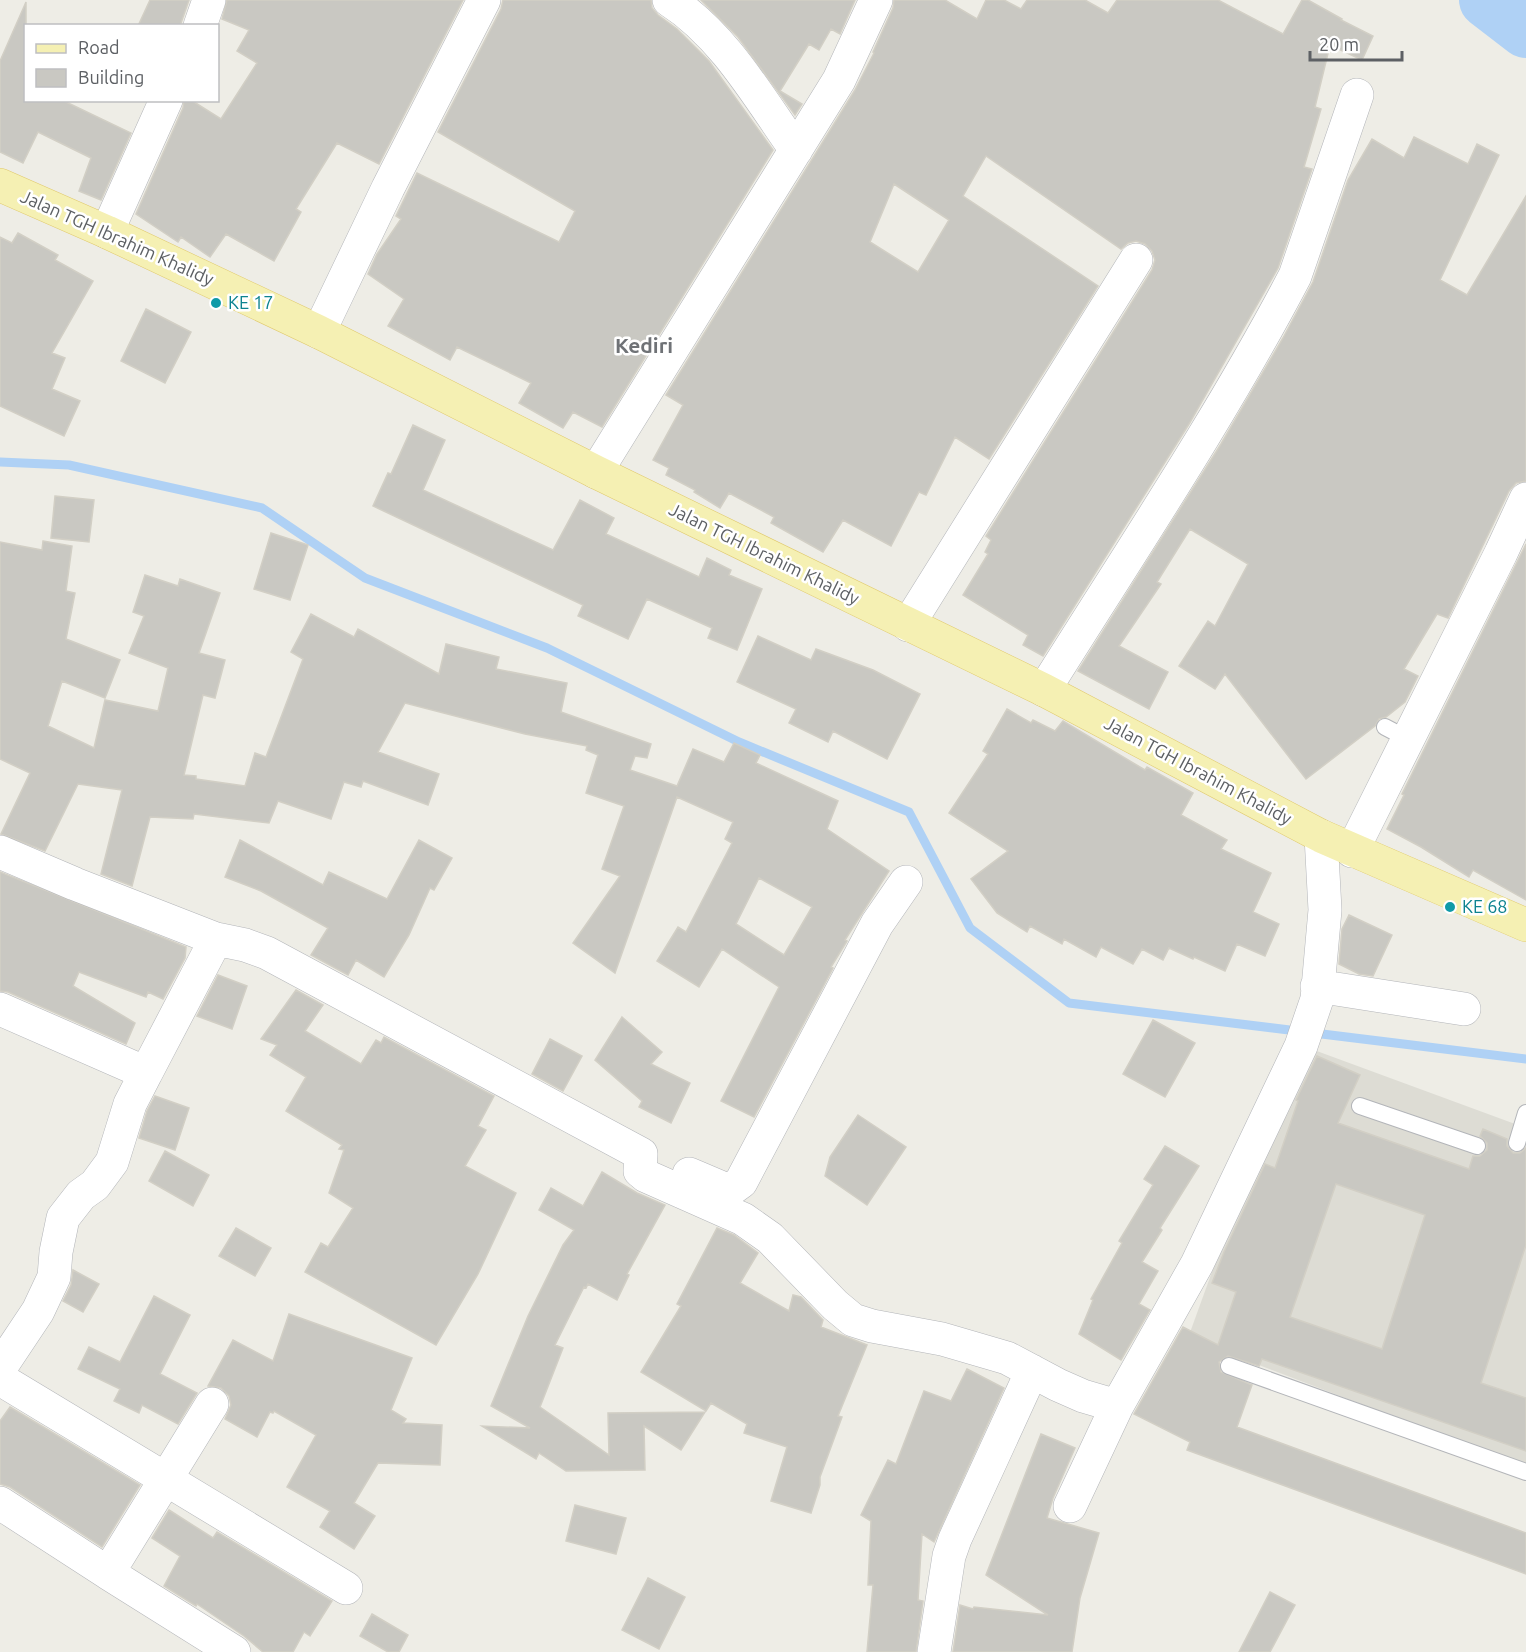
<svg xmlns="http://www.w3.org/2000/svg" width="1526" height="1652" viewBox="0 0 1526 1652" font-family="Ubuntu,sans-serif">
<rect width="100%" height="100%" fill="#eeede6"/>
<path fill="#dddcd4" d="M1295 1043 1526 1128V1467L1188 1338Z"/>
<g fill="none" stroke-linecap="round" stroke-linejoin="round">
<path stroke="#afd1f5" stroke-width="9" d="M0 462 69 465 262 508 365 578 547 648 739 742 909 812 970 928 1069 1003 1526 1059"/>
<path stroke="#afd1f5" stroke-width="56" d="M1487 0 1526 30"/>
</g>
<path fill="#c9c8c2" stroke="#d2cfc5" stroke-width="1.5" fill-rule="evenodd" d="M150 0H189L180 26H138Z
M227 0H463L379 164 337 143 296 209 301 212 274 261 226 234 210 257 181 237 178 242 136 214 183 108 184 100H191L221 119 257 63 237 51 249 30 222 19Z
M503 0H651L652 8 658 15 677 29 709 61 773 150 602 427 573 412 563 428 519 403 531 383 457 347 450 360 388 326 404 299 368 274 377 254 401 219 396 216 417 173 559 242 575 211 438 132 501 9Z
M701 0H855L840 34 831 29 819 50 809 44 780 91 802 104 795 115 738 37Z
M894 0H945L977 19 986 0H1004L1021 9 1027 0H1085L1108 13 1117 0H1218L1283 34 1302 0H1308L1342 19 1341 20 1373 36 1362 60 1330 45 1315 107 1321 109 1304 167 1312 169 1278 268 1189 424 1043 656 1023 645 1028 635 963 595 988 554 985 552 991 540 986 536 1152 270 1155 260 1152 251 1145 244 1136 241 1128 243 1121 249 986 156 963 196 1098 286 989 459 955 437 926 495 919 492 891 546 843 520 823 552 771 523 774 517 729 493 720 508 694 492 695 490 666 475 669 468 653 460 683 405 666 395 855 90 874 53 873 52 893 8ZM894 184 949 220 918 272 870 242Z
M26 2V100H62L131 133 101 200 79 191 91 158 38 132 23 163 0 152V61Z
M1414 137 1468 164 1477 144 1499 155 1440 280 1467 295 1526 196V481L1516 483 1509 491 1448 618 1437 614 1404 669 1418 676 1405 702 1386 717 1379 719 1375 726 1306 779 1225 674 1215 689 1179 666 1208 621 1215 626 1248 564 1190 529 1157 582 1161 584 1119 646 1168 672 1149 709 1078 671 1221 444 1283 338 1313 282 1348 180 1372 139 1404 158Z
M18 233 58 255 55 260 93 281 52 353 65 358 52 389 80 401 64 436 0 406V237L12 243Z
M146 309 191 332 165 383 121 361Z
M413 425 445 440 423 490 553 550 580 500 614 518 606 534 699 577 707 558 731 570 729 575 762 589 737 650 708 638 712 628 647 599 628 639 578 616 583 605 373 506 388 473 391 474Z
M55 496 94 500 89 542 51 538Z
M271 533 308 545 290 600 254 589Z
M43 541 72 546 66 591 75 593 66 639 120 660 105 698 62 681 48 726 94 748 105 700 158 711 168 668 129 653 144 616 133 612 145 575 178 586 180 579 220 593 199 653 225 660 215 698 203 695 184 775 196 776V779L245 786 255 753 266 757 303 659 291 652 311 614 354 637 358 629 439 674 446 644 499 657 496 669 567 683 561 712 651 744 647 758 635 756 630 770 677 786 693 749 724 762 734 743 760 755 756 763 838 801 827 829 889 871 845 940 847 941 831 967 833 968 754 1117 721 1101 779 987 722 949 699 987 657 961 678 927 686 932 732 843 725 839 733 822 677 797 615 973 573 943 620 876 602 869 624 806 586 793 598 755 586 750 587 746 525 734 405 703 378 752 439 774 428 805 363 781 361 787 344 782 331 819 278 801 269 823 194 814 193 819 150 817 132 886 101 874 122 790 78 784 45 851 1 834 30 773 0 759V542L42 550ZM759 878 812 907 784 955 736 924Z
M1526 544V900L1473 870 1469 877 1421 847 1387 829 1404 795 1402 794Z
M758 636 811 660 816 649 873 670 920 694 887 759 833 731 828 742 789 723 796 709 737 682Z
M1007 709 1031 723 1033 720 1055 731 1063 721 1145 770 1147 767 1193 793 1181 815 1227 840 1221 849 1271 873 1253 912 1279 924 1265 956 1237 944 1225 971 1194 957 1193 959 1169 948 1163 960 1142 949 1133 964 1101 947 1096 957 1064 939 1062 944 1030 926 1027 932 997 913 971 879 1008 851 949 813 988 754 983 751Z
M240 840 323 885 329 872 387 899 419 840 452 858 434 890 430 888 409 935 384 977 356 960 348 975 311 955 328 928 261 891 225 877Z
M0 872 186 947 185 958 163 999 148 992 146 997 79 972 73 986 135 1023 126 1044 8 992 0 991Z
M1349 915 1392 935 1373 976 1359 974 1339 964 1342 929Z
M218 975 247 986 232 1029 197 1016Z
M296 990 323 1005 305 1031 361 1064 376 1040 381 1043 384 1037 494 1096 478 1126 486 1130 465 1166 516 1193 478 1274 436 1345 305 1272 321 1243 328 1247 353 1208 329 1193 344 1150 339 1149 342 1145 286 1111 306 1077 270 1055 277 1045 261 1039Z
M622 1017 662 1052 651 1064 690 1083 671 1123 639 1107 642 1101 595 1060Z
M1153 1020 1195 1043 1165 1097 1123 1074Z
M550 1039 582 1056 563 1091 532 1074Z
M1317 1056 1360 1075 1338 1123 1469 1169 1473 1156H1480L1487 1150V1143L1480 1136 1483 1129 1507 1139V1146L1513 1153H1520L1526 1148V1245L1481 1383 1526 1398V1451L1262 1359 1259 1366 1228 1356 1219 1362 1221 1372 1252 1385 1237 1427 1526 1533V1574L1187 1450 1190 1442 1134 1414 1183 1327 1218 1345 1236 1292 1212 1283 1224 1252 1265 1164 1275 1168 1298 1101 1296 1100ZM1336 1184 1425 1215 1382 1349 1290 1317Z
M155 1096 189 1108 175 1150 139 1138 147 1111Z
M858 1115 906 1147 867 1205 825 1176 830 1157Z
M1165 1146 1199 1166 1160 1228 1162 1230 1142 1262 1158 1271 1139 1304 1150 1310 1121 1360 1079 1334 1093 1300 1091 1299 1122 1243 1119 1241 1153 1185 1144 1179Z
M165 1151 209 1175 193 1206 149 1181Z
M602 1172 637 1193 665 1205 627 1274 629 1275 617 1300 588 1284 586 1288 584 1287 555 1345 563 1348 540 1407 609 1455 608 1413 705 1412 681 1450 644 1426 645 1470 566 1471 539 1453 536 1459 482 1426 530 1428 491 1406 528 1316 563 1245 574 1230 539 1210 551 1188 583 1206Z
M236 1228 271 1248 255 1276 219 1256Z
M717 1228 734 1235 758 1253 740 1283 789 1311 793 1295 801 1297 823 1320 821 1327 867 1345 838 1416 842 1417 820 1477V1485L811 1513 771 1501 787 1447 744 1433 747 1424 711 1403 706 1411 641 1372 681 1306 677 1304Z
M73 1270 99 1284 83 1312 63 1301 71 1285Z
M154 1296 190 1315 160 1374 197 1393 178 1424 142 1405 139 1413 114 1401 120 1389 78 1369 89 1347 120 1362Z
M289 1314 412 1358 391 1410 406 1419 403 1423 442 1425 440 1465 378 1463 354 1503 375 1516 354 1549 320 1527 330 1511 287 1487 316 1435 274 1411 273 1413 270 1412 257 1437 225 1419 231 1405 229 1396 221 1388 208 1386 233 1340 273 1361Z
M967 1369 1004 1388 934 1542 922 1534 918 1600 923 1601 916 1652H867L873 1585H868L871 1521 861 1515 888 1460 896 1464 924 1391 951 1401Z
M10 1407 140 1485 102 1547 10 1487 0 1484V1421Z
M1041 1434 1075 1448 1053 1498 1047 1518 1099 1533 1080 1598 1072 1652H953L960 1605 973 1609 974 1607 1048 1615 986 1575Z
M575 1505 626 1518 616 1554 566 1541Z
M169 1510 213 1538 217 1532 332 1601 310 1636 304 1632 293 1652H263L244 1636 197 1604 196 1606 164 1586 180 1556 152 1538Z
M648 1578 685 1597 659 1649 622 1630Z
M1270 1592 1295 1605 1270 1652H1239Z
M372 1614 408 1635 399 1652H388L360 1636Z"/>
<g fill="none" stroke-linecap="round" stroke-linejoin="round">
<g stroke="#b3b5b9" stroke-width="18">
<path id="service" d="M1385 727 1408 739
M1360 1106 1477 1146
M1517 1143 1526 1113
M1229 1366 1526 1472"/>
</g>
<g stroke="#b3b5b9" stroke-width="34">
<path id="minor" d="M669 0C724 35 759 98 796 150
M200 26 209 0
M107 232 166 100
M319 332 388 188 484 0
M596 472 839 80 876 0
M908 625 1136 260
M1044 690C1129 554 1220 419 1295 276L1357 95
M1352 851 1501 553 1526 499
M0 852 75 884 216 939 245 945 267 953 641 1154 640 1171 646 1176 743 1219 770 1238 835 1305 853 1320 872 1326 942 1339 1007 1358 1058 1385 1083 1396 1117 1406 1197 1264 1301 1046 1317 999 1325 910 1321 836
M1317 986 1464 1009
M0 1009 146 1073 216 939
M689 1174 722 1188 730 1190 741 1182 877 924 906 882
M0 1368 38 1311 54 1277 56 1252 63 1218 81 1195 95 1185 112 1162 130 1104 146 1073
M0 1379 346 1588
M212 1404 108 1573 234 1652
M0 1503 108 1573
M1070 1506 1117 1406
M934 1652 949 1556 955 1539 1032 1371"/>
</g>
<g stroke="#e0c96c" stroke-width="34">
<path id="primary" d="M0 185 107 232 319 332 596 472 1044 690 1321 836 1526 925"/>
</g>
<use href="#service" stroke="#fff" stroke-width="16"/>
<use href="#minor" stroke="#fff" stroke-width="33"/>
<use href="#primary" stroke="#f5f0b3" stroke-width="33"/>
</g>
<g fill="#0f9aa8" stroke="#fff" stroke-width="2">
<circle cx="216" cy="303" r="6"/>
<circle cx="1450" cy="907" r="6"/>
</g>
<g text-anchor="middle" stroke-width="5" stroke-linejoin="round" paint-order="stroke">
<g font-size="18" fill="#5d6064" stroke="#fff">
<text transform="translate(117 238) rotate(24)" y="6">Jalan TGH Ibrahim Khalidy</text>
<text transform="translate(764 554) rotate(26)" y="6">Jalan TGH Ibrahim Khalidy</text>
<text transform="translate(1198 771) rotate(28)" y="6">Jalan TGH Ibrahim Khalidy</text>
</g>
<g font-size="18" fill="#0d838f" stroke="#fff" text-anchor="start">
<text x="228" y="309">KE 17</text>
<text x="1462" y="913">KE 68</text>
</g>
<g font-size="21" font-weight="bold" fill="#6f7276" stroke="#fff">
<text x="644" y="353">Kediri</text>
</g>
</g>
<rect x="24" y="24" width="195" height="78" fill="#ffffff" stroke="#bebfc1" stroke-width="1.5"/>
<rect x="36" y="44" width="30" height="9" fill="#f5f0b3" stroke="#bebfc1" stroke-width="1.5"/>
<text x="78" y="54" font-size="18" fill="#5d6064">Road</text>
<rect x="36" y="69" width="30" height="18" fill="#c9c8c2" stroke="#bebfc1" stroke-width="1.5"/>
<text x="78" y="84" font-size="18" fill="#5d6064">Building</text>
<path d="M1310 51v9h92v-9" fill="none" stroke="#5d6064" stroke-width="3"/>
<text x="1319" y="51" font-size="18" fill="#5d6064" stroke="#ffffff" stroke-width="4.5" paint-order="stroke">20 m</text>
</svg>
